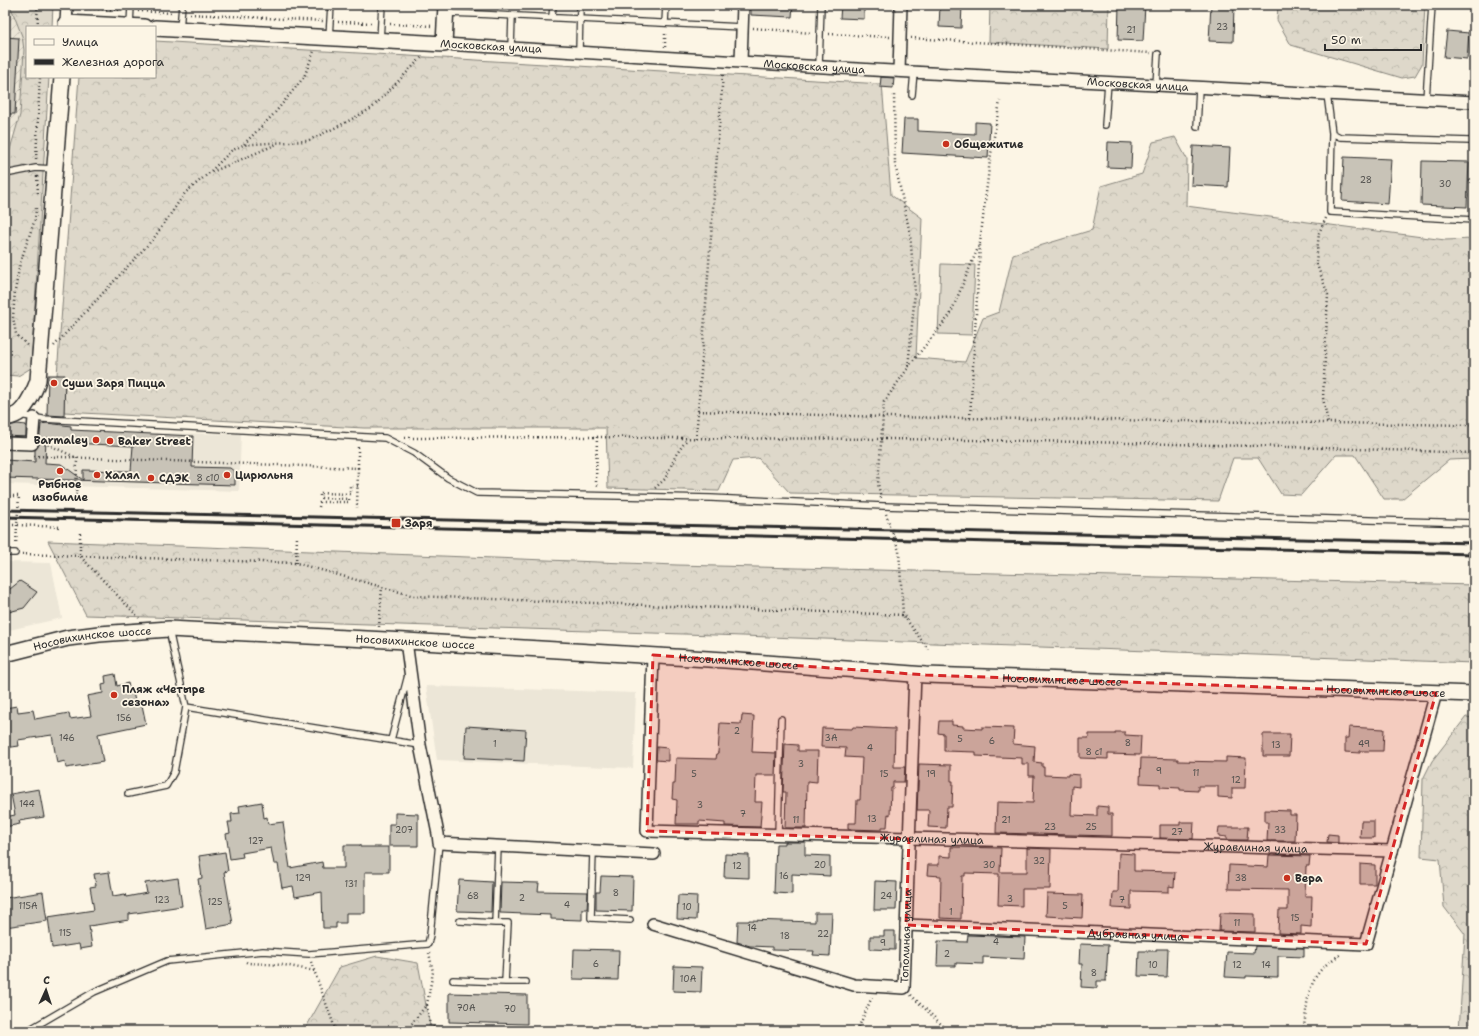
<svg xmlns="http://www.w3.org/2000/svg" width="1479" height="1036" viewBox="0 0 1479 1036" font-family="'Shantell Sans',sans-serif">
<defs>
<pattern id="industrial-furrows" width="10" height="10" patternUnits="userSpaceOnUse"><rect width="10" height="10" fill="#ece6d7"/><path d="M-1 1l2-2M0 10L10 0M9 11l2-2" fill="none" stroke="#cbc5b9"/></pattern>
<pattern id="forest-crowns" width="20" height="18" patternUnits="userSpaceOnUse"><rect width="20" height="18" fill="#ded8ca"/><path d="M2 6a3 3 0 1 1 6 0M12 15a3 3 0 1 1 6 0" fill="none" stroke="#bfbaae"/></pattern>
</defs>
<rect width="100%" height="100%" fill="#fcf5e5"/>
<filter id="ink" filterUnits="userSpaceOnUse"><feTurbulence type="fractalNoise" baseFrequency=".025" numOctaves="2"/><feDisplacementMap in="SourceGraphic" scale="8" xChannelSelector="R" yChannelSelector="G"/><feConvolveMatrix kernelMatrix="1 2 1 2 8 2 1 2 1" color-interpolation-filters="sRGB"/></filter>
<g filter="url(#ink)">
<path fill="#ece6d7" d="M5 431 241 434 239 491 5 484Z
M5 562 51 563 62 618 5 631Z
M426 686 636 693 633 768 437 760Z"/>
<path fill="url(#industrial-furrows)" d="M5 7 30 9 27 27V77L25 134 5 132Z"/>
<path fill="#ded8ca" stroke="#84827a" d="M941 264 975 265 972 335 938 334Z"/>
<path fill="url(#forest-crowns)" stroke="#84827a" d="M10 5H53L52 27H27V77H49L31 368 18 376 5 375V211L8 194V156L20 115 24 50 22 36Z
M990 5H1109L1108 49 989 42Z
M1278 5H1425L1422 64 1415 76 1402 78 1291 45 1277 20Z
M155 41 882 84 891 195 922 218 916 358 965 362 983 318 999 312 1013 254 1092 230 1101 186 1142 174 1153 142 1175 137 1187 159 1186 206 1445 240 1474 239V459L1449 460 1402 499H1384L1355 455H1336L1301 495 1281 494 1258 458H1233L1218 501 790 493 758 458 733 460 719 491 608 488 606 428H364L64 412 65 376 57 375 79 77H155Z
M48 541 677 565 1474 585V663L715 635 86 615Z
M1466 717 1474 718V1031H1459L1465 934 1444 907 1440 859 1421 857 1423 779 1432 761Z
M377 956 418 963 430 1026 625 1030V1031H304L340 967Z"/>
<path fill="#c8c3b7" stroke="#2b2b2b" fill-rule="evenodd" d="M751 5H793L792 17 751 15Z
M841 5H864V19L840 18Z
M940 5H962L961 28 939 27Z
M1119 5H1145L1143 41 1118 40Z
M1211 5H1234L1233 42 1209 41Z
M1447 31 1469 33 1467 59 1444 57Z
M5 37 19 38 15 114H5Z
M881 77 894 78 893 88 880 87Z
M904 119H918V131L975 134V122L990 123 988 158 902 153Z
M1108 142 1132 143 1131 168 1107 167Z
M1193 146 1230 148 1228 187 1191 185Z
M1344 157 1391 159 1388 204 1342 201Z
M1422 161 1469 162 1467 207 1421 205Z
M48 375H65L64 416 47 415Z
M47 423 71 426V430L193 436 192 467 230 468 235 472V485L5 478V460L35 462V450L39 445 41 424ZM46 438 70 439V443L133 446 131 471 83 470V480L61 464 45 463Z
M17 424 26 425V437L5 436V427Z
M20 581 37 592 24 608 5 613V590L10 589Z
M115 674 117 686 128 683 130 692H133L136 706 142 705 146 724 98 734 103 762 66 768 65 761 57 763 52 735 18 740 19 746 5 748V708L17 706 18 712 33 710 35 719 69 713 70 719 91 716 87 696 103 693 102 685 106 684 105 676Z
M742 715 754 716 752 752 776 753 775 775H756L755 802H762L760 827 725 826V823L699 821V824H676L677 800 672 799 673 784H675L676 758 716 759 717 753H718L720 723 741 724Z
M939 721H952V725L963 726V728L982 729V727L1014 728 1013 744 1035 746 1034 762 1042 763V767H1044V775L1068 776V774L1079 775V787L1072 786 1071 815 1097 816V806L1108 807V814H1112V836L996 833 997 802 1033 803 1034 776H1029V764H1022V758L976 756V752L944 751V734L938 733Z
M466 726 526 730 524 761 464 758Z
M853 727 895 729 894 767H905L904 782H893V788H891L890 815 888 814 887 827H882V830L848 829V823H856L857 800H860L862 758 845 757 846 748 821 747 822 728 852 729Z
M1349 727 1384 729 1383 751H1360V753L1345 752V738H1348Z
M1115 732H1125V735L1141 736 1140 755 1108 754V759L1080 758V738H1089V734H1115Z
M1263 734H1290L1289 756H1263Z
M785 744 798 745V751H818L817 782 807 781 806 828H785L786 792H783Z
M657 747 668 748V761L656 760Z
M1226 757 1246 758 1245 788H1232V798L1218 797V786H1198V791L1180 790V788L1160 787V784L1140 783 1141 758 1178 759V761L1226 762Z
M919 764 951 765V781H953L952 807H947L946 828 928 827 929 810H917Z
M39 789 44 817 19 821 20 824 5 827V817L15 815 11 794Z
M262 802 264 818 267 817 268 824 283 822 290 868 322 862 323 868H344V845H360V847H389V872H365V913H346V923H336V928H323L322 892 295 897 293 886 282 888 278 864H274L271 848 242 853 243 857 230 859 226 834 230 833 228 822H232L231 814 240 813 239 806Z
M1265 810 1290 811V815H1296L1295 841H1267L1268 822H1265Z
M395 813 418 814V846H389V824H395Z
M1361 821H1374V838H1360Z
M1180 822H1194L1193 839 1160 838V825H1180Z
M1219 827H1248L1247 840H1227V837L1218 836Z
M1328 834 1338 835V843L1327 842Z
M785 842H805V855L830 856V876L792 874V894L774 893 776 844H785Z
M951 847 1001 848 1000 872H1027V848L1051 849 1050 889H1022V906L998 905 999 874 965 873V876H962L961 919 940 918 941 876 927 875 928 865H939V856L951 857Z
M225 852 228 871 224 872 233 924 206 929 198 879 202 878 199 856Z
M1119 853 1134 854V871L1175 872 1174 887 1169 886V892L1131 891V909L1112 908 1113 892H1118Z
M725 854 749 855V878L724 877Z
M1269 855 1310 856 1309 866H1306L1305 896H1312L1311 927 1301 926V934L1278 933 1279 910H1288V890L1228 889 1229 865 1268 867Z
M1360 864 1375 865V884H1360Z
M109 872 113 896 125 894 126 897 147 893 145 883 178 878 182 906 129 914V920L89 926 92 947 80 949 79 944 52 948 48 917 94 910 90 887 96 886 94 874Z
M601 876 633 877 632 911 596 910V892H600Z
M459 880 492 882 491 912 457 911Z
M875 881 897 882 896 910H874Z
M501 882 539 883 538 891 588 892 587 909H582V920L551 919V915L500 913Z
M43 892 47 921 5 927V898Z
M1047 894 1083 895 1082 918 1046 916Z
M678 895 697 896 696 920 677 919Z
M815 913H832L830 956 813 955 814 951 772 950V947L750 946 737 942 738 921H749V920L815 922Z
M1220 913 1255 914V932L1219 931Z
M884 931H895V950L870 949V936H884Z
M968 935 1025 937 1024 959 983 957V964L956 963V966H937L938 941 967 942Z
M1080 944 1108 945 1106 981H1097V988L1081 987 1082 964H1079Z
M1255 946 1304 948V957L1278 956V977L1246 976V978L1225 977 1227 952 1254 953Z
M574 949 619 950 618 980 573 979Z
M1156 949H1168L1167 977 1138 976 1139 951H1156Z
M674 966 702 967 701 992 673 991Z
M449 993 527 995V1024L449 1022Z"/>
<g fill="none" stroke-linecap="round" stroke-linejoin="round">
<g stroke="#2b2b2b" stroke-width="8">
<path id="lane" d="M446 13 476 14 742 27
M552 18 553 5
M665 23 666 5
M130 26 131 5
M180 29 182 5
M329 37 331 5
M380 40 382 5
M511 48 512 16
M579 52 580 5
M819 66 821 5
M1156 85 1158 54
M1327 94 1332 133 1340 137 1470 141 1474 139
M912 95 914 72
M1426 100 1432 5
M1105 125 1108 82
M1197 127 1199 88
M1332 133 1330 212 1474 220
M5 174 36 168 54 169
M19 415 43 419 385 438 414 453 448 478 477 493 711 498 883 506 1474 523
M5 553H15
M169 630 186 707 420 745
M391 740 408 675
M128 794 166 786 174 772 186 707
M778 835 781 719
M593 852 591 918 630 920
M460 921 495 923
M453 980 505 982 508 923H495L498 847
M505 982H526
M27 1031 94 992 167 961 263 951 309 954 428 944 430 935 439 843"/>
</g>
<g stroke="#2b2b2b" stroke-width="14">
<g id="street">
<path d="M66 23 67 5"/>
<path id="s1" d="M444 44 874 70 1474 102"/>
<path d="M741 61 743 5"/>
<path d="M899 71 901 5"/>
<path d="M5 443 32 444 34 418"/>
<path d="M406 641 420 745 438 834 439 843 654 854"/>
<path id="s2" d="M653 655 647 831 1392 851"/>
<path id="s3" d="M653 924 854 985 904 988 915 673"/>
<path id="s4" d="M906 925 1366 944 1436 693"/>
</g>
</g>
<g stroke="#2b2b2b" stroke-width="18">
<g id="secondary">
<path d="M66 27V23L144 27"/>
<path d="M155 28 444 44 446 5"/>
<path d="M5 418C10 417 16 416 20 412 27 406 36 388 38 380L62 77"/>
<path id="s5" d="M5 654 68 638 99 634 169 629 406 641 725 660 926 675 1474 694"/>
</g>
</g>
<path stroke="#2b2b2b" stroke-width="2.5" stroke-dasharray="1 3" stroke-linecap="butt" d="M37 5 38 27
M78 8 123 10
M138 11 173 13
M190 14 323 21
M338 22 373 23
M390 24 433 26
M753 28 812 33
M829 34 890 37
M911 38 1151 53
M665 47V32
M244 144 274 114 304 77 314 51
M36 159 40 77
M212 172 277 144
M37 176 38 193
M1326 218 1319 233 1316 262 1328 295 1323 398 1328 423
M27 345 16 334 13 317 15 291 20 263 35 219 36 208
M54 346 154 238 185 193 209 173 231 151 243 145 253 144 307 141 341 125 372 108 422 57
M908 367 950 315 980 243 990 160 1000 101
M698 411 883 417 1474 425
M970 418 980 245
M597 437C693 439 788 438 884 439 1081 441 1277 446 1474 453
M405 438 597 437 596 482 599 487
M696 439 723 73
M44 444H47L77 458 76 501
M34 456 358 468 357 508
M358 468V445
M655 488 665 479 676 455 687 439
M5 496H19L17 525 61 527
M881 498 878 484 884 402 908 368 915 292 910 234 895 164 894 93
M319 507 320 502H349V499L320 498V493L350 494V486H358
M886 514 899 551 903 615
M5 525H17L16 545
M80 533V556L139 618
M22 554 296 563 414 596 903 615 928 649
M296 563 297 537
M379 627 382 587
M246 962 248 963 284 965 315 971
M311 962 336 1031
M911 995 943 1026 950 1031
M427 1005 430 1026 444 1031
M409 1031 410 1026 427 1004 433 972 429 953
M857 1031 872 997
M1302 1031 1304 1026C1306 1014 1307 995 1312 985 1316 972 1329 961 1340 955"/>
<use href="#lane" stroke="#fcf5e5" stroke-width="5.5"/>
<use href="#street" stroke="#fcf5e5" stroke-width="11"/>
<use href="#secondary" stroke="#fcf5e5" stroke-width="15"/>
<path stroke="#2b2b2b" stroke-width="3" d="M5 510 1474 543
M5 517 1474 554"/>
</g>
</g>
<path fill="#d62828" fill-opacity="0.2" stroke="#d62828" stroke-width="3" stroke-dasharray="8 5" stroke-linejoin="round" d="M653 655 926 675 1436 693 1366 944 906 925 909 839 647 831Z"/>
<g fill="#c8321e" stroke="#fcf5e5" stroke-width="1.5">
<circle cx="946" cy="144" r="4"/>
<circle cx="54" cy="383" r="4"/>
<circle cx="96" cy="440" r="4"/>
<circle cx="110" cy="441" r="4"/>
<circle cx="60" cy="471" r="4"/>
<circle cx="97" cy="475" r="4"/>
<circle cx="227" cy="475" r="4"/>
<circle cx="151" cy="478" r="4"/>
<rect x="391" y="518" width="10" height="10" rx="2"/>
<circle cx="114" cy="695" r="4"/>
<circle cx="1287" cy="878" r="4"/>
</g>
<g text-anchor="middle" stroke-width="3.5" stroke-linejoin="round" paint-order="stroke">
<g font-size="9" fill="#52514e">
<text x="1222" y="30">23</text>
<text x="1131" y="33">21</text>
<text x="1366" y="183">28</text>
<text x="1445" y="187">30</text>
<text x="208" y="481">8 с10</text>
<text x="124" y="721">156</text>
<text x="737" y="734">2</text>
<text x="67" y="741">146</text>
<text x="831" y="741">3А</text>
<text x="960" y="742">5</text>
<text x="992" y="744">6</text>
<text x="1128" y="746">8</text>
<text x="495" y="747">1</text>
<text x="1364" y="747">49</text>
<text x="1276" y="748">13</text>
<text x="870" y="751">4</text>
<text x="1094" y="755">8 с1</text>
<text x="801" y="767">3</text>
<text x="1159" y="774">9</text>
<text x="1196" y="776">11</text>
<text x="694" y="777">5</text>
<text x="884" y="777">15</text>
<text x="931" y="777">19</text>
<text x="1236" y="783">12</text>
<text x="27" y="807">144</text>
<text x="700" y="808">3</text>
<text x="743" y="817">7</text>
<text x="872" y="822">13</text>
<text x="796" y="823">11</text>
<text x="1006" y="823">21</text>
<text x="1050" y="830">23</text>
<text x="1091" y="830">25</text>
<text x="404" y="833">207</text>
<text x="1280" y="833">33</text>
<text x="1177" y="835">27</text>
<text x="256" y="844">127</text>
<text x="1039" y="864">32</text>
<text x="820" y="868">20</text>
<text x="989" y="868">30</text>
<text x="737" y="869">12</text>
<text x="784" y="879">16</text>
<text x="303" y="881">129</text>
<text x="1241" y="881">38</text>
<text x="351" y="887">131</text>
<text x="616" y="896">8</text>
<text x="473" y="899">68</text>
<text x="886" y="899">24</text>
<text x="522" y="901">2</text>
<text x="1010" y="902">3</text>
<text x="162" y="903">123</text>
<text x="1122" y="903">7</text>
<text x="215" y="905">125</text>
<text x="567" y="908">4</text>
<text x="28" y="909">115А</text>
<text x="1065" y="909">5</text>
<text x="687" y="910">10</text>
<text x="951" y="915">1</text>
<text x="1295" y="921">15</text>
<text x="1237" y="926">11</text>
<text x="752" y="931">14</text>
<text x="65" y="936">115</text>
<text x="823" y="937">22</text>
<text x="785" y="939">18</text>
<text x="996" y="945">4</text>
<text x="883" y="946">9</text>
<text x="947" y="957">2</text>
<text x="596" y="967">6</text>
<text x="1153" y="968">10</text>
<text x="1237" y="968">12</text>
<text x="1266" y="968">14</text>
<text x="1094" y="976">8</text>
<text x="688" y="982">10А</text>
<text x="466" y="1011">70А</text>
<text x="510" y="1012">70</text>
</g>
<g font-size="11" fill="#2b2b2b" stroke="#fcf5e5">
<text transform="translate(491 46) rotate(3)" y="4">Московская улица</text>
<text dy="4" stroke="none"><textPath href="#s1" startOffset="371">Московская улица</textPath></text>
<text dy="4" stroke="none"><textPath href="#s1" startOffset="695">Московская улица</textPath></text>
<text dy="4" stroke="none"><textPath href="#s5" startOffset="89">Носовихинское шоссе</textPath></text>
<text dy="4" stroke="none"><textPath href="#s5" startOffset="413">Носовихинское шоссе</textPath></text>
<text dy="4" stroke="none"><textPath href="#s5" startOffset="737">Носовихинское шоссе</textPath></text>
<text dy="4" stroke="none"><textPath href="#s5" startOffset="1061">Носовихинское шоссе</textPath></text>
<text dy="4" stroke="none"><textPath href="#s5" startOffset="1385">Носовихинское шоссе</textPath></text>
<text dy="4" stroke="none"><textPath href="#s2" startOffset="461">Журавлиная улица</textPath></text>
<text dy="4" stroke="none"><textPath href="#s2" startOffset="785">Журавлиная улица</textPath></text>
<text dy="4" stroke="none"><textPath href="#s4" startOffset="230">Дубравная улица</textPath></text>
<text dy="4" stroke="none"><textPath href="#s3" startOffset="312">Тополиная улица</textPath></text>
</g>
<g font-size="11" font-weight="bold" fill="#2b2b2b" stroke="#fcf5e5" text-anchor="start">
<text x="954" y="148">Общежитие</text>
<text x="62" y="387">Суши Заря Пицца</text>
<text x="88" y="444" text-anchor="end">Barmaley</text>
<text x="118" y="445">Baker Street</text>
<text x="105" y="479">Халял</text>
<text x="235" y="479">Цирюльня</text>
<text x="159" y="482">СДЭК</text>
<text x="60" y="488" text-anchor="middle">Рыбное<tspan x="60" dy="13">изобилие</tspan></text>
<text x="405" y="527">Заря</text>
<text x="122" y="693">Пляж «Четыре<tspan x="122" dy="13">сезона»</tspan></text>
<text x="1295" y="882">Вера</text>
</g>
</g>
<rect width="1479" height="1036" fill="none" stroke="#fcf5e5" stroke-width="20"/>
<rect x="10" y="10" width="1459" height="1016" fill="none" stroke="#2b2b2b" stroke-width="1.5" filter="url(#ink)"/>
<rect x="26" y="26" width="130" height="52" fill="#fcf5e5" stroke="#a8a49b"/>
<rect x="34" y="39" width="20" height="6" fill="#fcf5e5" stroke="#a8a49b"/>
<text x="62" y="46" font-size="12" fill="#2b2b2b">Улица</text>
<rect x="34" y="59" width="20" height="6" fill="#2b2b2b" stroke="#a8a49b"/>
<text x="62" y="66" font-size="12" fill="#2b2b2b">Железная дорога</text>
<g transform="translate(46 990) rotate(3)" stroke="#fcf5e5" stroke-width="3" paint-order="stroke">
<path d="M0-3L7 15L0 10L-7 15Z" fill="#2b2b2b"/>
<text y="-6" font-size="11" font-weight="bold" text-anchor="middle" fill="#2b2b2b">С</text>
</g>
<path d="M1325 44v6h96v-6" fill="none" stroke="#2b2b2b" stroke-width="2"/>
<text x="1331" y="44" font-size="12" fill="#2b2b2b" stroke="#fcf5e5" stroke-width="3" paint-order="stroke">50 m</text>
</svg>
